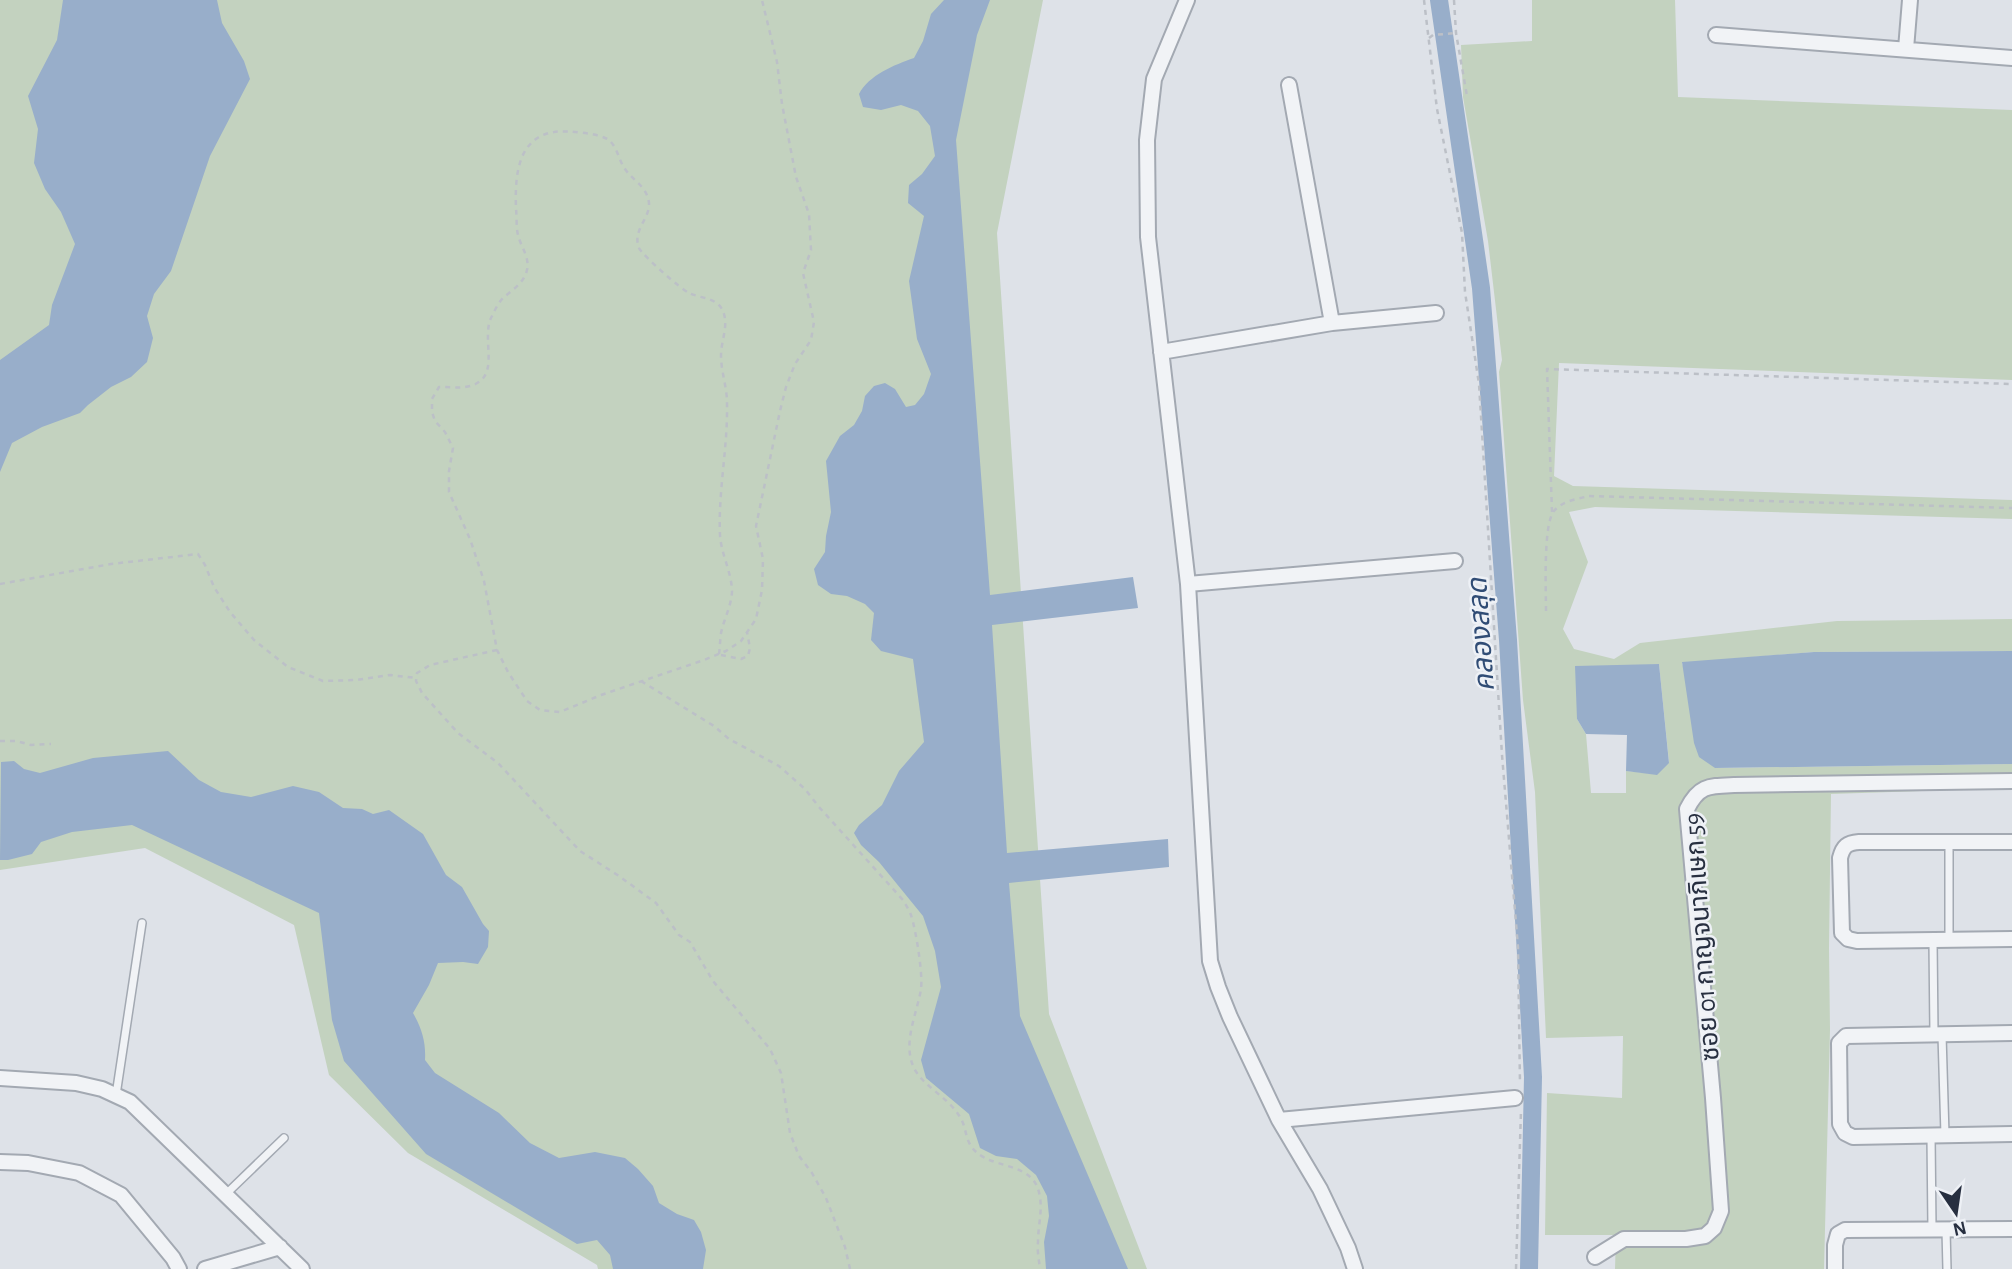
<svg xmlns="http://www.w3.org/2000/svg" width="2012" height="1269" viewBox="0 0 2012 1269" font-family="'Alegreya Sans','Noto Sans Thai',sans-serif">
<rect width="100%" height="100%" fill="#dee2e8"/>
<path fill="#c3d2bf" fill-rule="evenodd" d="M0 0H1043L997 233 1049 1014 1147 1269H598L597 1265 408 1153 329 1075 294 925 145 848 0 870Z
M1532 0H1675L1678 97 2012 110V380L1559 363 1554 476 1573 486 2012 500V519L1595 507 1569 512 1588 562 1563 629 1574 649 1614 659 1640 643 1837 621 2012 619V651L1814 652 1682 663 1715 768 2012 764V788L1831 794 1829 948 1830 1030 1824 1269H1615L1616 1235H1545L1547 1093 1622 1098 1623 1036 1546 1038 1535 792 1523 700 1499 372 1502 360 1488 241 1463 97 1461 45 1532 41ZM1659 664 1669 762 1657 774 1626 771V793H1591L1586 734 1577 719 1642 666Z"/>
<path fill="#98aeca" d="M63 0H217L222 23 244 61 250 79 210 156 171 271 154 294 147 316 153 338 147 362 131 377 111 387 88 405 80 413 42 427 12 443 0 472V360L49 325 52 305 75 244 61 212 45 189 34 163 38 129 28 96 57 40Z
M944 0H990L977 35 956 140 990 595 1133 577 1138 608 992 625 1007 853 1168 839 1169 867 1009 883 1020 1016 1128 1269H1046L1044 1242 1049 1216 1047 1196 1036 1175 1017 1159 996 1156 980 1148 969 1114 926 1078 921 1060 941 987 935 951 923 916 879 862 861 845 854 833 859 825 882 805 899 771 924 742 913 659 881 651 871 640 874 613 865 604 847 596 831 594 818 585 814 569 825 552 826 536 831 512 826 461 840 436 854 425 862 411 865 396 874 386 885 383 895 389 906 407 915 405 924 394 931 374 917 339 909 281 924 216 908 203 909 185 922 174 935 156 930 126 918 111 901 105 881 110 863 107 859 94C869 75 894 65 914 58L923 41 931 14Z
M2012 651V764L1715 768 1699 757 1694 743 1682 662 1814 652Z
M1659 664 1669 763 1657 775 1626 771 1627 735 1586 734 1577 719 1575 666Z
M168 751 199 780 221 792 251 797 293 786 319 792 343 808 362 809 373 814 389 810 423 834 446 875 462 887 483 924 489 931 488 947 478 964 463 962 438 963 429 985 413 1013C422 1029 426 1042 425 1060L435 1073 499 1113 530 1143 559 1158 595 1152 625 1158 638 1169 653 1186 659 1203 677 1214 694 1220 701 1232 706 1250 703 1269H613L610 1255 597 1240 577 1244 426 1154 344 1061 332 1020 319 913 132 825 72 832 41 842 32 854 8 860H0L1 762 14 761 24 769 40 773 93 758Z"/>
<g fill="none" stroke-linecap="round" stroke-linejoin="round">
<path stroke="#98aeca" stroke-width="18" d="M1439 0 1481 288 1508 640 1533 1077 1529 1269"/>
<g stroke="#a3a9b2" stroke-width="10">
<path id="lane" d="M1949 842V939
M1933 941 1934 1034
M1942 1035 1945 1135
M116 1095 142 923
M1931 1136 1932 1229
M225 1195 284 1138
M1946 1230 1947 1269"/>
</g>
<g stroke="#a3a9b2" stroke-width="18">
<path id="street" d="M1187 0 1154 79 1147 140 1148 237 1188 584 1210 961 1218 987 1230 1017 1279 1120 1320 1189 1348 1248 1355 1269
M1716 35 2012 58
M1906 49 1910 0
M1332 323 1436 313
M1161 352 1332 323 1289 85
M1188 584 1455 561
M2012 842H1859C1847 843 1843 846 1840 858L1842 933 1848 939 1857 941 2012 939
M2012 1033 1846 1036 1839 1043 1840 1124 1845 1133 1853 1137 2012 1134
M0 1078 76 1083 102 1089 130 1102 302 1269
M1279 1120 1515 1098
M0 1162 28 1163 79 1173 121 1195 173 1258 179 1269
M1595 1257 1624 1239H1686L1705 1236 1714 1228 1721 1211 1713 1098 1687 809C1699 785 1709 786 1734 785L2012 781
M205 1269 280 1247
M1835 1269V1245L1838 1234 1845 1230 2012 1229"/>
</g>
<path stroke="#bcc0c7" stroke-width="2.5" stroke-dasharray="5 5" stroke-linecap="butt" d="M1424 0 1437 109 1462 233 1465 292 1479 384 1502 755 1518 947 1520 1084
M1454 0 1456 33 1467 96
M1429 38 1433 35 1456 33
M1552 512 1547 369 2012 384
M0 584 111 564 198 554 205 565 214 587 230 612 254 640 288 667 323 681 357 680 390 675 416 678
M1546 611C1546 591 1543 524 1554 511 1562 501 1577 499 1589 496L2012 508
M497 650 430 665 417 673 416 681 422 693 458 733 498 763 580 851 619 876 656 903 679 935 690 942 713 981 770 1049 781 1073 790 1133 799 1156 812 1173 826 1198 845 1247 850 1269
M719 654C720 647 720 640 721 633 724 619 731 607 732 592 732 573 721 554 720 535 718 491 728 447 727 403 727 387 721 371 721 356 721 341 728 328 724 314 719 297 702 299 689 293 682 290 642 255 639 248 632 230 650 219 649 203 647 186 633 181 625 169 619 161 618 149 610 141 602 133 565 130 554 132 516 138 515 179 516 209 517 217 516 227 518 235 521 247 530 258 527 270 524 283 512 290 503 298 498 303 495 310 492 316 479 339 505 381 465 387 457 388 448 387 439 387L432 399V412L435 421 445 432 453 448 449 471V492L470 539 484 581 497 650 508 672 527 701 540 710 560 712 601 695 704 660 726 651 741 641 756 619 762 590 763 559 756 526 780 411 786 387 795 364 811 340 814 322 803 273 811 250 809 214 796 177 782 104 777 62 762 0
M721 655 741 659 748 656 750 648 747 632
M641 681 714 726 729 739 779 766 805 789 819 807 903 900C906 905 909 910 911 915 916 930 923 974 921 989 917 1014 902 1043 914 1068 922 1085 947 1097 958 1114 970 1130 961 1145 985 1158 1003 1167 1031 1167 1038 1189 1044 1207 1038 1224 1038 1242 1037 1251 1039 1260 1040 1269
M0 741H16L31 745 51 744
M1516 1269 1521 1111"/>
<use href="#lane" stroke="#f1f3f6" stroke-width="7"/>
<use href="#street" stroke="#f1f3f6" stroke-width="14"/>
</g>
<g text-anchor="middle" stroke-width="5" stroke-linejoin="round" paint-order="stroke">
<g font-size="26" fill="#272f40" stroke="#eef1f6">
<text transform="translate(1701 937) rotate(-94)" y="9">ซอย 01 กาญจนาภิเษก 59</text>
</g>
<g font-size="28" font-style="italic" fill="#304c75" stroke="#eef1f6">
<text transform="translate(1480 635) rotate(-94)" y="10">คลองสลุด</text>
</g>
</g>
<g transform="translate(1956 1213) rotate(167)" stroke="#eef1f6" stroke-width="5" paint-order="stroke">
<path d="M0-5L12 26L0 18L-12 26Z" fill="#272f40"/>
<text y="-10" font-size="19" font-weight="bold" text-anchor="middle" fill="#272f40">N</text>
</g>
</svg>
